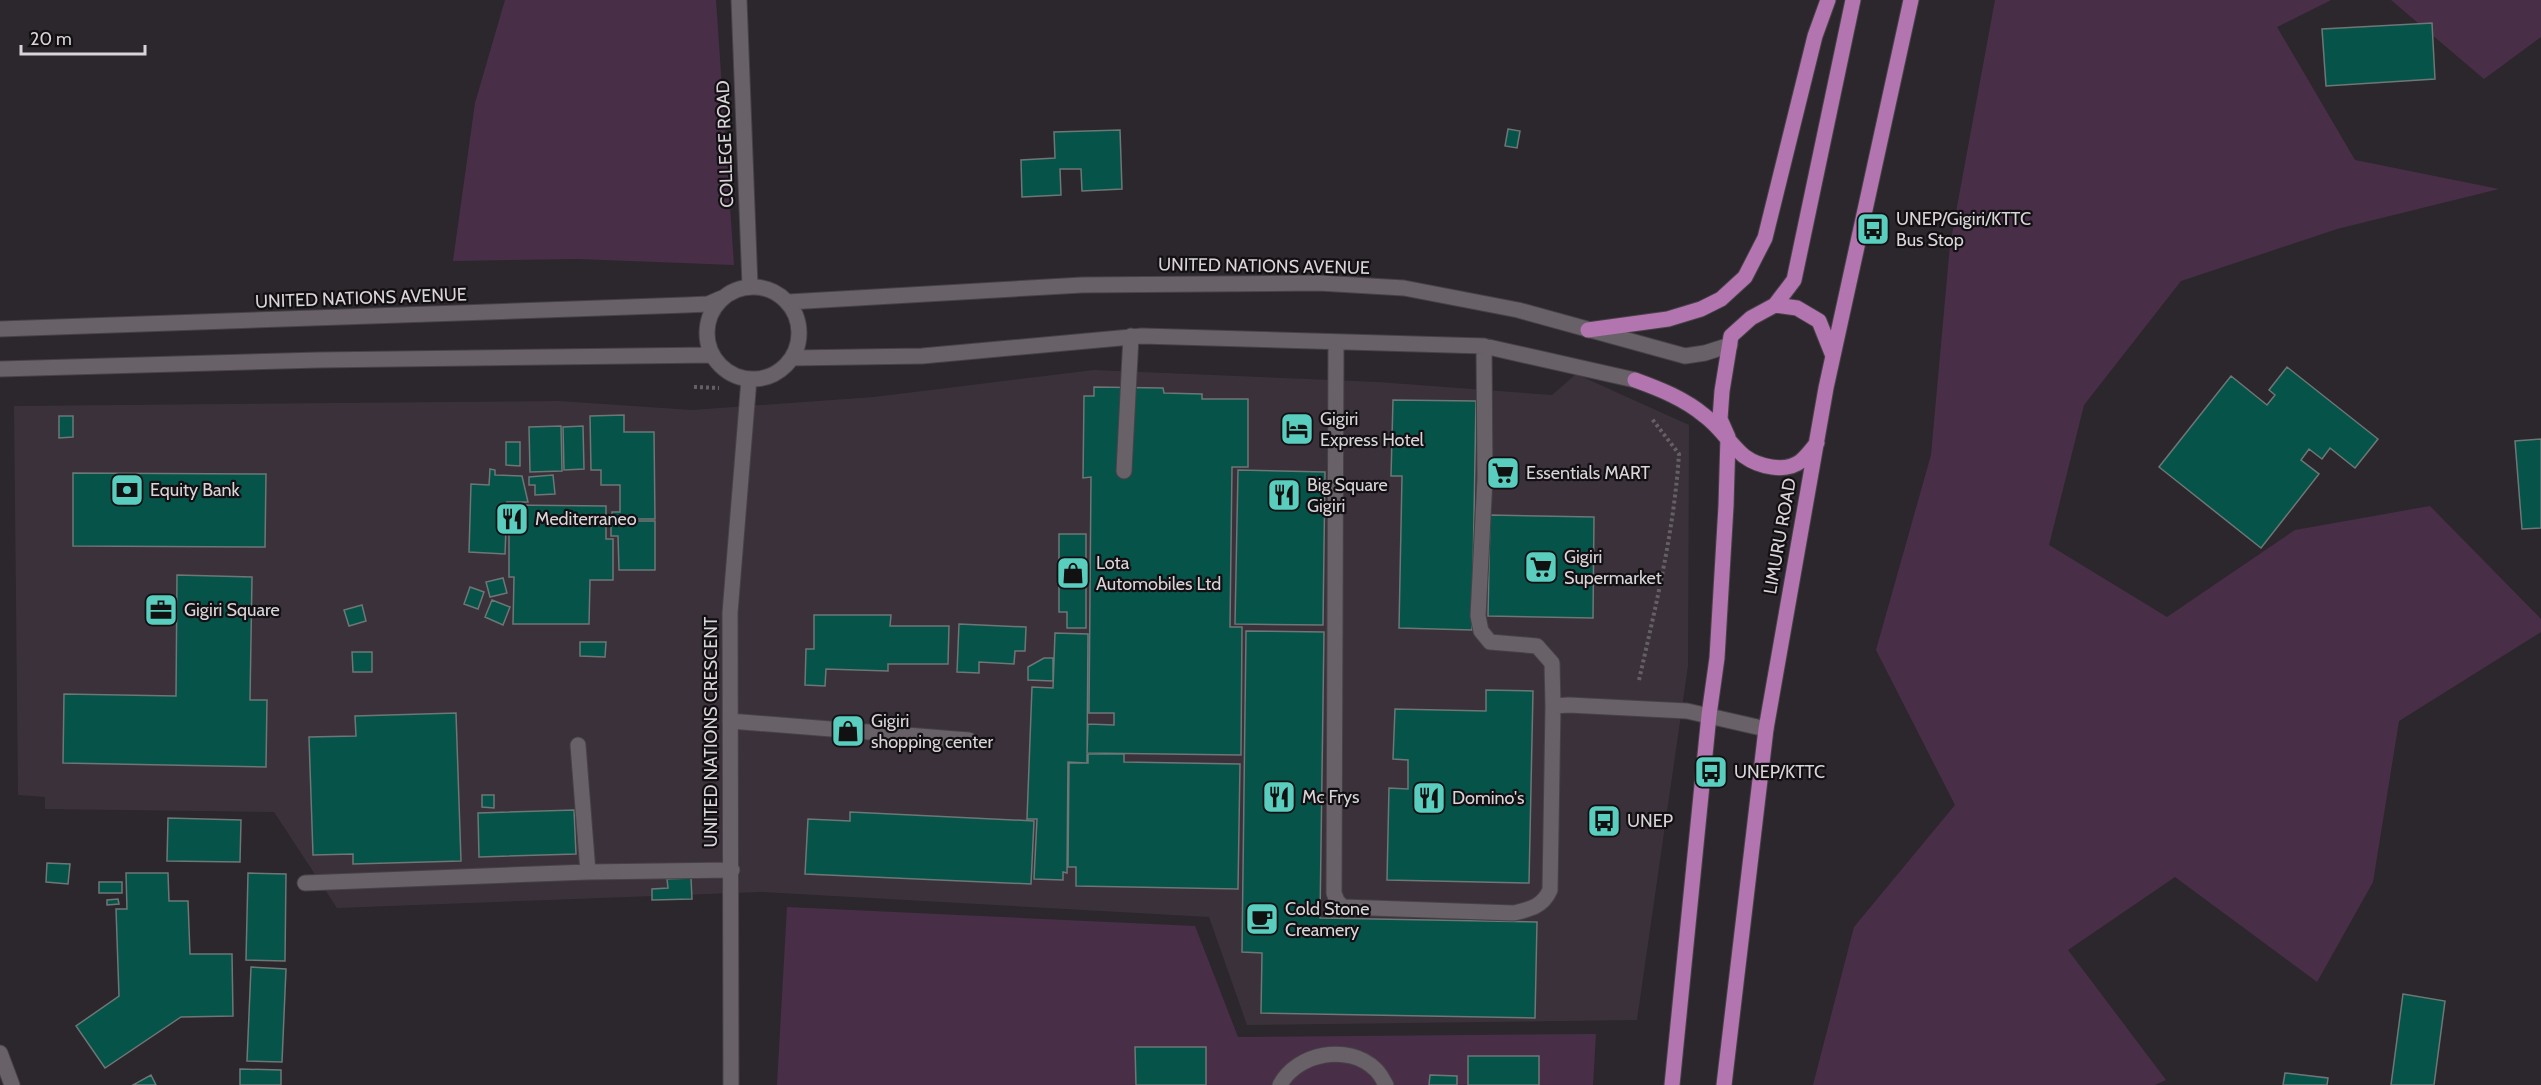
<svg xmlns="http://www.w3.org/2000/svg" width="2541" height="1085" font-family="Cabin,sans-serif">
<style>
.built{fill:#3b313a}
.green{fill:#482f47}
.building{fill:#06534a;stroke:#6d7775;stroke-width:1.5}
.lines{fill:none;stroke-linecap:round;stroke-linejoin:round}
.minor-casing{stroke:#474247;stroke-width:17}
.major-casing{stroke:#474247;stroke-width:17}
.path{stroke:#646064;stroke-width:4;stroke-dasharray:3 3;stroke-linecap:butt}
.minor{stroke:#686268;stroke-width:15}
.major{stroke:#b275af;stroke-width:15}
.labels{text-anchor:middle;stroke-width:4.5;stroke-linejoin:round;paint-order:stroke}
.street-label{font-size:18px;fill:#d8d4d8;stroke:#131013}
.poi-label{font-size:18px;fill:#d8d4d8;stroke:#131013;text-anchor:start}
</style>
<rect width="100%" height="100%" fill="#2c272c"/>
<!-- built -->
<path class="built" d="M1094 370 1378 382 1552 395 1576 374 1689 425 1688 666 1637 1020 1247 1025 1209 917 761 892 337 908 274 812 45 809V797L18 795 14 406 559 401 692 410 874 397Z"/>
<!-- green -->
<path class="green" d="M505 0H716L734 265 578 259 453 261 475 103Z
M1995 0H2331L2277 27 2355 160 2499 189 2337 229 2181 281 2084 405 2049 545 2167 617 2295 530 2430 506 2541 619V632L2399 721 2373 882 2317 982 2175 877 2068 950 2166 1080 2155 1085H1813L1854 927 1955 805 1876 650 1931 455 1950 245Z
M2391 0H2541V37L2484 79Z
M787 907 1195 926 1238 1037 1596 1034 1593 1085H777Z"/>
<!-- building -->
<path class="building" d="M2432 23 2435 79 2326 86 2322 29Z
M1508 129 1520 131 1517 148 1505 146Z
M1120 130 1122 189 1082 191 1081 169H1060L1061 195 1022 197 1021 160 1055 158 1054 132Z
M2287 367 2378 439 2355 468 2330 448 2322 459 2309 449 2301 460 2319 474 2261 548 2159 467 2231 376 2267 405 2275 395 2269 390Z
M1094 387 1163 388 1164 393 1202 394V399H1248V467H1232L1230 627H1242L1241 755 1087 753 1088 724 1114 725V713H1089L1091 477 1083 478 1084 396H1094Z
M1393 400 1476 401 1472 630 1399 628 1402 476H1391Z
M624 415V432H654L655 519H612V512H620V485H601V470H591L590 416Z
M59 416H73V437L59 438Z
M561 426 562 471 530 472 529 427Z
M583 426 584 469 564 470 563 427Z
M2541 439V528L2522 529 2515 441Z
M506 442H520V466L506 465Z
M490 469 495 470V475L522 476 528 502H507L505 554 469 552 471 484 489 485Z
M1238 470 1325 472 1323 625 1235 624Z
M73 473 266 474 265 547 73 546Z
M553 475 555 494 535 495V485H529V477Z
M509 505 606 506V539H613V580H590L589 624H513L514 577H509Z
M1490 515 1594 517 1593 618 1488 616Z
M611 521H655V570H619L618 536H611Z
M1059 534H1086V628H1067V612H1059Z
M177 575 252 577 250 700H267L266 767 63 763 64 694 176 696Z
M503 578 507 593 490 597 486 582Z
M470 587 484 592 478 609 464 604Z
M492 600 510 607 503 625 485 617Z
M362 605 366 621 349 626 344 610Z
M814 615H891L890 626H949L948 664H888V671L826 669 825 686 805 685 806 649H814Z
M959 624 1026 627 1025 651H1015L1014 664 979 662V673L957 672Z
M1246 631 1324 632 1320 918 1537 922 1535 1018 1261 1013 1262 953 1242 952Z
M1055 633 1088 634 1087 763 1068 762 1067 873 1063 872V880L1034 879 1037 819H1027L1032 687 1053 688Z
M580 642H606L605 657 580 656Z
M352 652H372V672H353Z
M1044 658H1053V681L1028 680V667Z
M1486 690 1533 691 1529 883 1387 880 1389 788 1408 789V760L1393 759 1395 709 1486 711Z
M456 713 461 861 353 864V854L313 855 309 737 356 736 355 716Z
M1088 754H1124V762L1240 764 1238 889 1076 886V867H1068L1069 763H1088Z
M482 795H494V808L482 807Z
M574 810 576 854 479 857 478 813Z
M850 812 1034 821 1031 884 805 874 808 819 850 821Z
M168 818 241 820 240 862 167 861Z
M47 863 70 864 68 884 46 882Z
M126 873H168L169 901H188L190 954H232L233 1016 181 1017 105 1068 76 1026 119 996 116 909H127Z
M248 873 286 874 285 961 246 960Z
M691 878 692 899 652 900V889L668 888 667 879Z
M99 882H122V893H99Z
M118 899 119 904 107 905V900Z
M251 967 286 969 282 1062 247 1061Z
M2403 994 2445 1001 2434 1085H2391Z
M1135 1047H1206V1085H1136Z
M1468 1056H1539V1085H1468Z
M240 1069 281 1070V1085H240Z
M2285 1073 2328 1078 2327 1085H2283Z
M151 1075 156 1085H133Z
M1430 1075 1457 1076V1085H1429Z"/>
<g class="lines">
<defs>
<path id="minor" d="M739 0 750 286
M707 333a46 46 0 1 1 92 0a46 46 0 1 1-92 0Z
M788 302 1082 285 1319 283 1404 288 1518 310 1685 356 1705 353 1730 345
M0 329 686 305 708 304 722 298
M1336 342 1334 893 1337 901 1343 907 1514 913C1531 909 1543 906 1550 890L1553 706 1569 705 1687 711 1766 729
M1484 346 1485 478 1478 616 1481 631 1490 642 1537 646 1552 663 1553 706
M792 358 922 356 1142 336 1484 346 1635 380
M0 369 319 360 712 355
M1124 471 1131 336
M730 721 969 740
M578 745 588 872
M305 883 588 872 732 870
M0 1053 12 1085
M731 1085 730 613 749 379
M1280 1085C1297 1053 1348 1043 1375 1069 1380 1073 1383 1080 1386 1085"/>
<path id="major" d="M1775 305 1794 280 1853 0
M1588 330 1668 319 1701 309 1721 299 1745 277 1765 238 1815 36 1828 0
M1635 380C1660 389 1685 399 1705 416 1720 427 1730 444 1744 456 1759 467 1786 473 1801 461 1807 456 1812 449 1817 443
M1672 1085 1709 715 1717 658 1726 506 1728 437 1720 419 1722 391 1731 336 1751 318 1775 305 1797 308 1819 321 1833 356
M1724 1085 1766 729 1826 388 1911 0"/>
</defs>
<!-- minor casing -->
<use href="#minor" class="minor-casing"/>
<!-- major casing -->
<use href="#major" class="major-casing"/>
<!-- path -->
<path class="path" d="M694 387 719 388
M1639 680C1656 605 1674 531 1679 454L1652 419"/>
<!-- minor -->
<use href="#minor" class="minor"/>
<!-- major -->
<use href="#major" class="major"/>
</g>
<!-- icons -->
<defs>
<symbol id="bus-square" viewBox="-11 -11 22 22"><rect x="-9" y="-9" width="18" height="18" rx="4" fill="#59cebe" stroke="#131013"/><path d="M-5-6H5V4H4V6H2V4H-2V6H-4V4H-5ZM-3.5-4V0h7V-4ZM-3.5 1.2v1.5H-2V1.2ZM2 1.2v1.5H3.5V1.2Z" fill="#111"/></symbol>
<symbol id="hotel-square" viewBox="-11 -11 22 22"><rect x="-9" y="-9" width="18" height="18" rx="4" fill="#59cebe" stroke="#131013"/><path d="M-6-4.5h1.5V1H6V5H4.5V3h-9V5H-6ZM-4 0a1.8 1.8 0 1 1 3.6 0ZM.5 0V-2.5h3Q6-2.5 6 0Z" fill="#111"/></symbol>
<symbol id="supermarket-square" viewBox="-11 -11 22 22"><rect x="-9" y="-9" width="18" height="18" rx="4" fill="#59cebe" stroke="#131013"/><path d="M-6-5.5h2.5l.6 2H6L4.5 2H-2.5L-4.4-4H-6ZM-1.5 3.2a1.3 1.3 0 1 0 .1 0ZM3 3.2a1.3 1.3 0 1 0 .1 0Z" fill="#111"/></symbol>
<symbol id="bank-square" viewBox="-11 -11 22 22"><rect x="-9" y="-9" width="18" height="18" rx="4" fill="#59cebe" stroke="#131013"/><path d="M-6-4H6V4H-6ZM0-2.3a2.3 2.3 0 1 0 0 4.6a2.3 2.3 0 1 0 0-4.6Z" fill="#111"/></symbol>
<symbol id="restaurant-square" viewBox="-11 -11 22 22"><rect x="-9" y="-9" width="18" height="18" rx="4" fill="#59cebe" stroke="#131013"/><path d="M-5-6h1v4h1v-4h1v4h1v-4h1v5L-1.5 .5V6h-2V.5L-5-1ZM5-6V6H3V1.5H1.5Q1.5-4 5-6Z" fill="#111"/></symbol>
<symbol id="shop-square" viewBox="-11 -11 22 22"><rect x="-9" y="-9" width="18" height="18" rx="4" fill="#59cebe" stroke="#131013"/><path d="M-5-2.5h2.3a2.7 3.5 0 0 1 5.4 0H5L5.5 6h-11ZM-1.5-2.5h3a1.5 2.3 0 0 0-3 0Z" fill="#111"/></symbol>
<symbol id="office-square" viewBox="-11 -11 22 22"><rect x="-9" y="-9" width="18" height="18" rx="4" fill="#59cebe" stroke="#131013"/><path d="M-6-3h4V-5.5h4V-3h4V5H-6ZM-1-4.5V-3h2v-1.5ZM-6 0V1H6V0Z" fill="#111"/></symbol>
<symbol id="cafe-square" viewBox="-11 -11 22 22"><rect x="-9" y="-9" width="18" height="18" rx="4" fill="#59cebe" stroke="#131013"/><path d="M-5.5-4.5H6V0H3Q3 3.5 0 3.5H-2.5Q-5.5 3.5-5.5 0ZM3-3.2v2h1.7v-2ZM-6 4.5H4V6H-6Z" fill="#111"/></symbol>
</defs>
<g fill-rule="evenodd">
<use href="#bus-square" x="1854" y="210" width="38" height="38"/>
<use href="#hotel-square" x="1278" y="410" width="38" height="38"/>
<use href="#supermarket-square" x="1484" y="454" width="38" height="38"/>
<use href="#bank-square" x="108" y="471" width="38" height="38"/>
<use href="#restaurant-square" x="1265" y="476" width="38" height="38"/>
<use href="#restaurant-square" x="493" y="500" width="38" height="38"/>
<use href="#supermarket-square" x="1522" y="548" width="38" height="38"/>
<use href="#shop-square" x="1054" y="554" width="38" height="38"/>
<use href="#office-square" x="142" y="591" width="38" height="38"/>
<use href="#shop-square" x="829" y="712" width="38" height="38"/>
<use href="#bus-square" x="1692" y="753" width="38" height="38"/>
<use href="#restaurant-square" x="1260" y="778" width="38" height="38"/>
<use href="#restaurant-square" x="1410" y="779" width="38" height="38"/>
<use href="#bus-square" x="1585" y="802" width="38" height="38"/>
<use href="#cafe-square" x="1243" y="900" width="38" height="38"/>
</g>
<g class="labels">
<!-- street labels -->
<g class="street-label">
<text transform="translate(725 144) rotate(-92)" y="6">COLLEGE ROAD</text>
<text transform="translate(1264 266) rotate(1)" y="6">UNITED NATIONS AVENUE</text>
<text transform="translate(361 298) rotate(-2)" y="6">UNITED NATIONS AVENUE</text>
<text transform="translate(1780 536) rotate(-80)" y="6">LIMURU ROAD</text>
<text transform="translate(711 732) rotate(-90)" y="6">UNITED NATIONS CRESCENT</text>
</g>
<!-- poi labels -->
<g class="poi-label">
<text x="1896" y="225">UNEP/Gigiri/KTTC<tspan x="1896" dy="21">Bus Stop</tspan></text>
<text x="1320" y="425">Gigiri<tspan x="1320" dy="21">Express Hotel</tspan></text>
<text x="1526" y="479">Essentials MART</text>
<text x="1307" y="491">Big Square<tspan x="1307" dy="21">Gigiri</tspan></text>
<text x="150" y="496">Equity Bank</text>
<text x="535" y="525">Mediterraneo</text>
<text x="1564" y="563">Gigiri<tspan x="1564" dy="21">Supermarket</tspan></text>
<text x="1096" y="569">Lota<tspan x="1096" dy="21">Automobiles Ltd</tspan></text>
<text x="184" y="616">Gigiri Square</text>
<text x="871" y="727">Gigiri<tspan x="871" dy="21">shopping center</tspan></text>
<text x="1734" y="778">UNEP/KTTC</text>
<text x="1302" y="803">Mc Frys</text>
<text x="1452" y="804">Domino's</text>
<text x="1627" y="827">UNEP</text>
<text x="1285" y="915">Cold Stone<tspan x="1285" dy="21">Creamery</tspan></text>
</g>
</g>
<!-- scale -->
<path d="M21 45v9h124v-9" fill="none" stroke="#d8d4d8" stroke-width="3"/>
<text x="30" y="45" font-size="18" fill="#d8d4d8" stroke="#131013" stroke-width="4.5" paint-order="stroke">20 m</text>
</svg>
